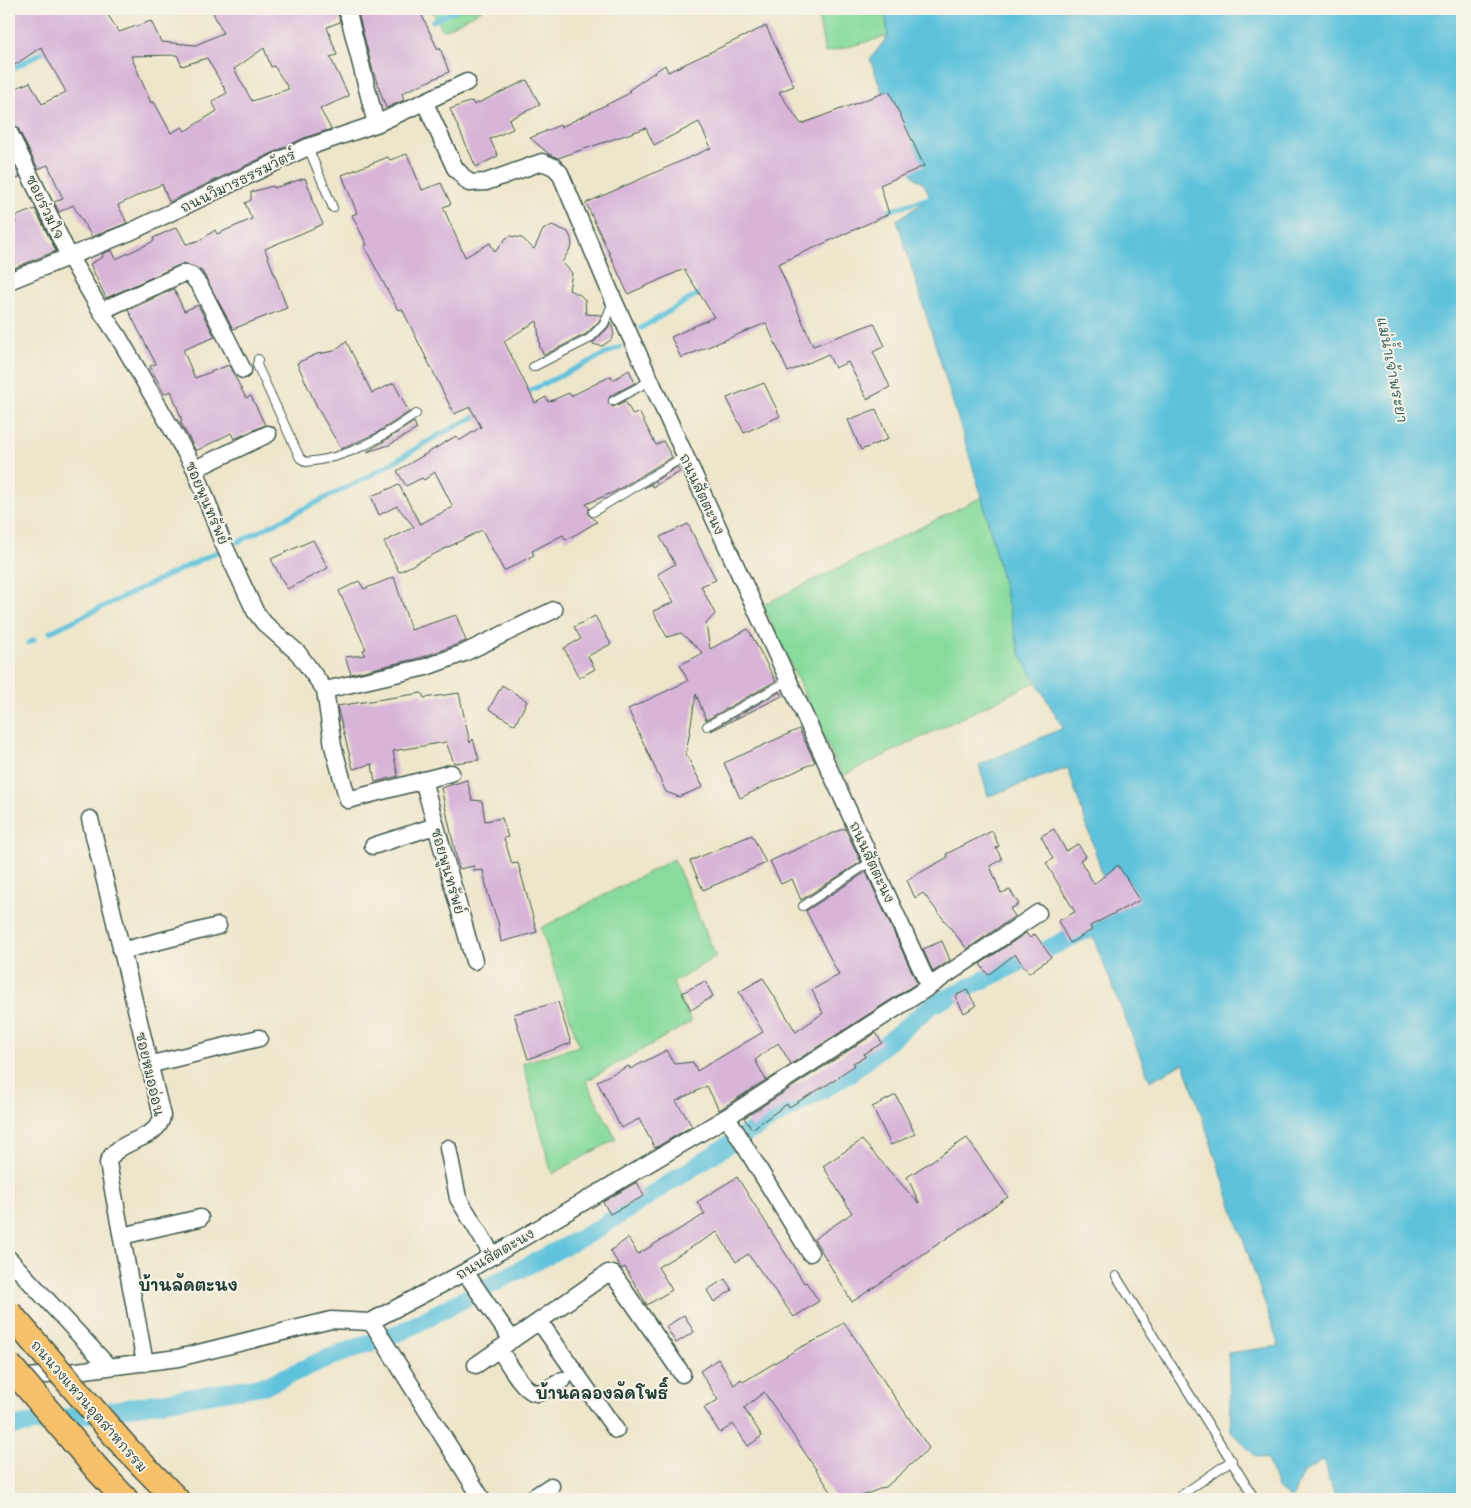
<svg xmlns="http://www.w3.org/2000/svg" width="1471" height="1508" font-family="Mali,'Playpen Sans Thai',sans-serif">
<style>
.green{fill:#88db9d;stroke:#548c68}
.water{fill:#5ec2dc;stroke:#3e8088}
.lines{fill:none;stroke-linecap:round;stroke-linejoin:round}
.stream{stroke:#5ec2dc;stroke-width:5}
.canal{stroke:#5ec2dc;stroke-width:18}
.building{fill:#d7b4d8;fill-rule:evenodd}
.service-casing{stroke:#3e564a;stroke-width:10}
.minor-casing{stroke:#3e564a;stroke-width:19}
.primary-casing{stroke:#3e564a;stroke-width:28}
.service{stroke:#fff;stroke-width:8}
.minor{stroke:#fff;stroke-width:16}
.primary{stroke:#f6c16b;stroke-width:25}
.primary-bridge-casing{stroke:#3e564a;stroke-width:28;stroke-linecap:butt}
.primary-bridge{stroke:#f6c16b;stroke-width:25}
.labels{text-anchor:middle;stroke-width:4;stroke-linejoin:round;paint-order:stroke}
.street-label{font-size:14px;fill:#1f3d34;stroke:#f7f3e8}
.water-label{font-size:15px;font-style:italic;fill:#2f5e5e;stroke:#f7f3e8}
.quarter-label{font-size:16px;font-weight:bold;fill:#1f3d34;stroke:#f7f3e8}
</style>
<rect width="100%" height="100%" fill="#f7f3e8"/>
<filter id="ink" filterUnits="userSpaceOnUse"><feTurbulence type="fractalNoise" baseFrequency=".02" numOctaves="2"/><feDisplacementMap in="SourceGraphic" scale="10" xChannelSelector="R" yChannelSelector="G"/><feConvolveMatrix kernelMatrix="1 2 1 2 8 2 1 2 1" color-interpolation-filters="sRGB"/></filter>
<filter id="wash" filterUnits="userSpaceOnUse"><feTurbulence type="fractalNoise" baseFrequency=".0096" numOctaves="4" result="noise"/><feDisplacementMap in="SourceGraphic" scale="20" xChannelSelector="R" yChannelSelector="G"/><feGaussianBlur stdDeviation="1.12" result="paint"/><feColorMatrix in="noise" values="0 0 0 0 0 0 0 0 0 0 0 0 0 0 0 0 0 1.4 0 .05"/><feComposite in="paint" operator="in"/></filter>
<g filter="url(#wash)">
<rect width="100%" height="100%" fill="#eee6ca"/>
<!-- green -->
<path class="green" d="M432 9H483L443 31Z
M817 9H885L888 36 825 53Z
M982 497 1020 654 1037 681 842 776 763 605Z
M674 859 716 956 673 983 691 1022 586 1081 616 1139 552 1174 523 1063 579 1046 541 928Z"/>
<!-- water -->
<path class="water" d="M885 9H1462V1499H1336L1323 1460 1303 1472 1292 1499 1277 1488 1267 1459 1256 1457 1231 1431 1228 1353 1279 1346 1184 1063 1150 1081 1093 937 1111 914 1100 866 1068 768 988 796 979 765 1063 728 1020 654 982 497 897 220 930 198 925 185 913 176 870 59 888 36Z"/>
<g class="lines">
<!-- stream -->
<path class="stream" d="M433 21 458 9
M9 71 50 48
M882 213 936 196
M641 328 705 290
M525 393 620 347
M238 542 375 473 437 436 481 414
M50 632 221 550
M28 643 34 640"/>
<!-- canal -->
<path class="canal" d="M744 1135 848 1075 932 1005 1111 918 1130 911
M9 1427 267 1385 323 1360 403 1331 596 1230 728 1145"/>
</g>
<g id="blocks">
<!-- building -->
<path class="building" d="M9 9H104L119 32 151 21 161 42 196 45 223 33 211 9H337L340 22 327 27 337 55 330 57 349 96 320 109 331 129 304 138 169 202 162 184 118 205 127 223 92 237 73 205 59 212 54 202 63 199 48 165 38 169 18 128 9 122V91L30 82 42 104 66 92 41 47 9 69ZM264 48 271 67 274 66 289 89 252 101 234 69ZM177 55 182 66 207 58 227 93 212 101 217 111 185 131 182 127 171 133 154 102 151 103 131 56Z
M357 9H419L438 50 440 48 449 72 402 93 404 100 386 108 373 71Z
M766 26 794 86 779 92 801 124 889 91 924 166 880 185 889 214 778 264 813 346 874 323 885 346 873 352 890 387 867 399 848 362 835 368 828 354 788 372 766 323 681 358 671 337 714 317 684 269 628 294 586 203 711 148 699 122 654 145 646 128 558 158 549 154 530 138 560 125 561 127 630 93 629 90 665 65 668 72Z
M527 80 540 105 509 119 513 129 490 139 498 156 476 167 450 109 472 101 474 105Z
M9 154 20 177 9 183Z
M407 154 422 190 441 183 451 204 443 207 465 257 490 243 495 252 506 238 511 236 522 238 534 249 543 230 552 225 568 232 571 238 572 246 562 262 572 273 569 290 580 295 585 300 586 314 602 315 599 321 586 334 544 355 540 348 537 321 504 341 535 403 546 397 548 402 569 393 571 396 611 376 613 380 629 370 635 383 610 396 608 403 613 407 625 401 633 415 639 412 656 445 663 441 672 457 614 492 586 504 589 508 588 514 597 522 566 540 563 535 532 551 534 555 504 571 482 530 399 572 384 542 414 527 397 506 379 515 371 496 399 485 420 524 453 507 435 472 424 480 422 478 406 486 397 471 456 436 459 441 481 427 470 407 454 414 402 309 398 310 364 246 367 245 352 215 357 213 342 175 388 157 390 160Z
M305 178 313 198H311L323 224 265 249 287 308 233 329 202 271 184 263 106 298 90 264 103 257 102 254 112 250 116 259 154 241 153 238 177 227 186 244 201 240 215 230 217 234 252 219 245 203 251 200V192L273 186 274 188Z
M35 209 56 251 9 270V224L16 222 14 217Z
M174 289 184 311 198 305 215 337 183 350 195 378 229 365 246 398 251 396 265 425 234 439 231 433 196 451 180 421 182 420 171 391 164 394 150 366 156 364 128 310Z
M611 322 614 335 611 340 602 346 592 344 608 328Z
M346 341 372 393 394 383 409 412 375 434 341 449 318 409 297 363 317 354 334 351Z
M764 383 780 416 744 433 727 398Z
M876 409 888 439 861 450 848 420Z
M414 422 417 429 389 445 367 452Z
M677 467 680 472 652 487 651 484 644 488Z
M688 524 716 580 701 586 715 614 706 624 710 649 748 629 776 681 706 720 696 694 686 754 703 787 679 797 666 792 628 709 688 681 680 665 703 653 681 633 667 637 653 611 674 602 658 574 675 564 660 537Z
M313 540 328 568 287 589 271 559Z
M394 577 411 630 456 615 466 641 423 657 351 674 345 657 365 655 363 650 366 649 339 591 359 581 364 589Z
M595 616 611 644 588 656 595 669 579 678 564 648 581 639 574 627Z
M502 685 527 701 515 725 489 709Z
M780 692 782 696 711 731V730Z
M422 693 424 698 459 693 470 743 473 739 479 760 454 763 446 742 393 751 398 776 375 782 372 764 353 769 337 706Z
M799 729 815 762 740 798 724 763Z
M467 780 472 800 482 801 485 821 502 818 508 837 504 838 512 864 518 863 537 932 501 942 498 922 488 894 483 870 474 871V866L459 869 441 788Z
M845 828 861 862 801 900 792 879 781 884 770 861Z
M1054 829 1066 851 1078 844 1086 856 1080 860 1094 884 1118 865 1140 900 1090 926 1092 930 1070 943 1058 921 1075 912 1046 863 1053 859 1041 836Z
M992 831 999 846 996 848 1002 859 990 866 1001 893 1010 890 1019 904 1010 909 1015 916 967 949 923 893 915 898 907 880 948 857 946 854Z
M752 835 766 863 703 890 690 861Z
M866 872 917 983 791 1064 778 1043 755 1060 766 1080 719 1110 707 1086 676 1101 692 1126 655 1148 639 1119 621 1128 597 1081 629 1066 630 1069 667 1050 674 1064 693 1062 697 1071 763 1032 739 992 763 978 796 1032 823 1013 812 990 839 975 806 911Z
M1026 933 1030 938 1035 934 1051 957 1029 973 1015 954 988 975 980 964Z
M942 941 950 960 933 972 923 949Z
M705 981 713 996 691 1010 682 993Z
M967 990 976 1006 964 1013 955 996Z
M558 1002 571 1043 528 1059 514 1014Z
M876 1033 882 1043 864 1054 865 1057 853 1063 855 1065 839 1076 840 1077 789 1107 787 1104 752 1129 744 1118Z
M896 1095 915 1134 891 1145 872 1107Z
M967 1138 1008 1197 852 1302 814 1239 852 1213 823 1166 862 1140 918 1203 919 1202 907 1177Z
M737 1177 804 1283 806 1282 819 1301 794 1317 748 1254 736 1262 717 1232 658 1267 672 1290 647 1305 625 1267 622 1269 610 1251 628 1238 638 1254 705 1214 697 1202Z
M637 1182 644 1196 610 1214 603 1202Z
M725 1279 732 1290 714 1302 707 1290Z
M684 1315 694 1332 676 1343 666 1327Z
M844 1322 929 1448 887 1486 854 1499H836L764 1392 744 1408 762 1436 748 1446 733 1424 720 1433 704 1408 718 1400 700 1371 718 1359 734 1385 741 1379 743 1382 801 1347 825 1336Z"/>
</g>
</g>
<g filter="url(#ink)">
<use href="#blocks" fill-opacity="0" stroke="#3e564a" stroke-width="1"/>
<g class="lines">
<defs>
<path id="service" d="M308 147 333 208
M258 359 257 365 300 458 306 462C350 458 381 438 416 414
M533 367 589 339 604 324 613 302
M613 401 650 381
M593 512 685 456
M707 726 788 681
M803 906 872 861
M1116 1276 1255 1499
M1176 1499 1232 1460"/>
<path id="minor" d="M347 9 376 124
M425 103 455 168 469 183 486 182 542 162 554 167 560 173 614 301 929 986
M9 132 69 256 101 311 118 336 195 469 222 541 255 611 264 623 298 653 325 690 333 746 348 800 451 773
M9 281 130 232 308 147 376 124 467 82
M101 311 184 273 192 276 200 286 243 370
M195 469 268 434
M325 690 426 667 464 653 554 610
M423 780 474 961
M90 819 162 1116C158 1142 116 1138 108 1163L145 1363
M373 846 435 826
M121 951 218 926
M148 1065 259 1038
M727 1117 810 1253
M448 1148 458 1198 493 1256
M122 1236 200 1218
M9 1259 109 1367
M465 1272 512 1340 608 1273 613 1274 682 1374
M539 1321 616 1430
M370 1322 376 1329 482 1499
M499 1349C506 1359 525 1395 538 1393 546 1391 556 1384 563 1380
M476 1365 508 1343
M15 1379 178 1358 331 1320 370 1322 465 1272 727 1117 921 992 1038 913
M531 1499 551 1486"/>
<path id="primary" d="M127 1449 176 1499
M98 1470 125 1499"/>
</defs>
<!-- service casing -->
<use href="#service" class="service-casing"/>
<!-- minor casing -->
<use href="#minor" class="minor-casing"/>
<!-- primary casing -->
<use href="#primary" class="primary-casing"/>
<!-- service -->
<use href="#service" class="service"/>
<!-- minor -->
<use href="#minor" class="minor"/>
<!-- primary -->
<use href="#primary" class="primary"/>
<defs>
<path id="primary-bridge" d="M9 1313 127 1449
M9 1365 98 1470"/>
</defs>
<!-- primary-bridge casing -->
<use href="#primary-bridge" class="primary-bridge-casing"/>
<!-- primary-bridge -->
<use href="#primary-bridge" class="primary-bridge"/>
</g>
</g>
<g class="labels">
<!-- street labels -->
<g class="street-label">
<text transform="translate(238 181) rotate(-26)" y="5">ถนนวิมารธรรมวัตร์</text>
<text transform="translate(45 207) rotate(64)" y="5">ซอยร่วมใจ</text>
<text transform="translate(702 494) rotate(65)" y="5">ถนนสัตตะนง</text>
<text transform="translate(207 503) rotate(67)" y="5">ซอยพูนทรัพย์</text>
<text transform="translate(872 862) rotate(65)" y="5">ถนนสัตตะนง</text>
<text transform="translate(448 871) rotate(74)" y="5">ซอยพูนทรัพย์</text>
<text transform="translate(150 1074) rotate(77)" y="5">ซอยหมออ่อน</text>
<text transform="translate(495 1254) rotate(-30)" y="5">ถนนสัตตะนง</text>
<text transform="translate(89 1406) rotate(49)" y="5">ถนนวงแหวนอุตสาหกรรม</text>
</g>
<!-- water labels -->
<g class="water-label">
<text transform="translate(1392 370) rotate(79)" y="5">แม่น้ำเจ้าพระยา</text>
</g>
<!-- quarter labels -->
<g class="quarter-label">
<text x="188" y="1291">บ้านลัดตะนง</text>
<text x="602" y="1399">บ้านคลองลัดโพธิ์</text>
</g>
</g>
<!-- margin -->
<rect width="1471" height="1508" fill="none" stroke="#f7f3e8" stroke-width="30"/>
</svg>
